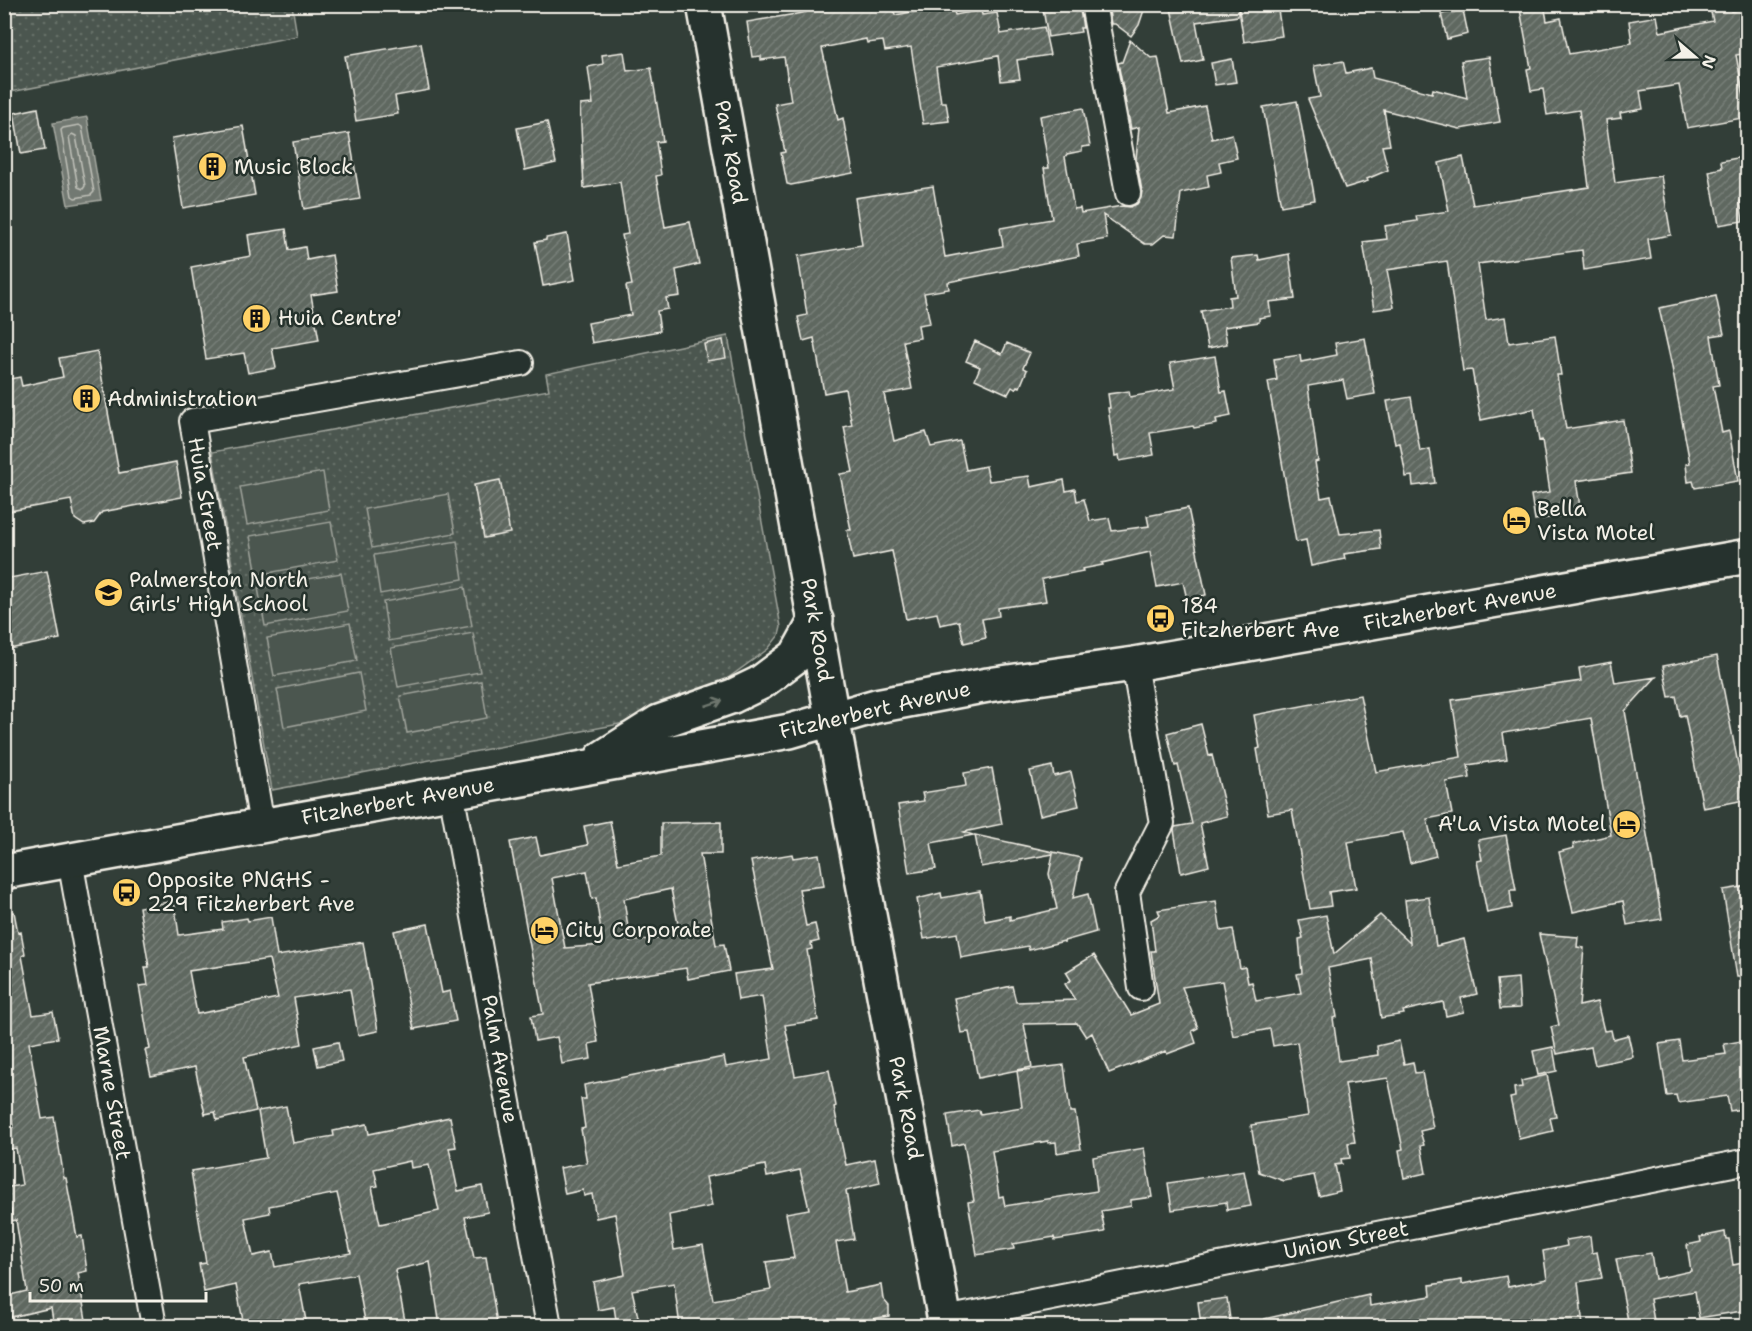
<svg xmlns="http://www.w3.org/2000/svg" width="1752" height="1331" font-family="'Shantell Sans',sans-serif">
<style>
.park{fill:url(#park-dots);stroke:#a0a49c;stroke-width:1.5}
.pitch{fill:#4c564f;stroke:#a0a49c;stroke-width:1.5}
.water{fill:#727972;stroke:#a6a9a1;stroke-width:1.5}
.lines{fill:none;stroke-linecap:round;stroke-linejoin:round}
.shore{stroke:#c0c1b9;stroke-width:1.5}
.building{fill:url(#building-hatch);stroke:#f4f1e8;stroke-width:1.5;fill-rule:evenodd}
.street-casing{stroke:#f4f1e8;stroke-width:28}
.secondary-casing{stroke:#f4f1e8;stroke-width:38}
.street{stroke:#26332d;stroke-width:24}
.secondary{stroke:#26332d;stroke-width:33}
.oneway{stroke:#6e766e}
.labels{text-anchor:middle;stroke-width:5;stroke-linejoin:round;paint-order:stroke}
.street-label{font-size:21px;fill:#f4f1e8;stroke:#26332d}
.poi-label{font-size:21px;fill:#f4f1e8;stroke:#26332d;text-anchor:start}
</style>
<defs>
<pattern id="park-dots" width="8" height="8" patternUnits="userSpaceOnUse" patternTransform="scale(1.5)"><rect width="8" height="8" fill="#4c564f"/><path d="M2 2h.1M6 6h.1" fill="none" stroke="#666f68" stroke-width="1.8" stroke-linecap="round"/></pattern>
<pattern id="building-hatch" width="6" height="6" patternUnits="userSpaceOnUse" patternTransform="scale(1.5)"><rect width="6" height="6" fill="#5f6861"/><path d="M-1 1l2-2M0 6l6-6M5 7l2-2" fill="none" stroke="#777e78"/></pattern>
</defs>
<rect width="100%" height="100%" fill="#323e38"/>
<filter id="ink" filterUnits="userSpaceOnUse"><feTurbulence type="fractalNoise" baseFrequency=".0167" numOctaves="2"/><feDisplacementMap in="SourceGraphic" scale="12" xChannelSelector="R" yChannelSelector="G"/><feConvolveMatrix kernelMatrix="1 2 1 2 8 2 1 2 1" color-interpolation-filters="sRGB"/></filter>
<g filter="url(#ink)">
<!-- park -->
<path class="park" d="M5 4 292 5 297 36 5 93Z
M728 336 781 627 779 635 768 649 710 691 635 721 272 790 212 452 549 390 546 374Z"/>
<!-- pitch -->
<path class="pitch" d="M323 472 329 510 247 525 240 487Z
M448 494 455 533 372 548 365 509Z
M331 522 338 560 257 575 250 536Z
M457 541 463 579 380 594 374 555Z
M341 573 348 611 265 626 258 588Z
M465 587 472 626 389 641 383 602Z
M350 623 357 661 274 676 267 638Z
M473 633 480 672 398 687 391 648Z
M359 673 366 711 284 727 277 689Z
M481 681 487 718 407 733 400 696Z"/>
<!-- water -->
<path class="water" d="M87 117 101 200 68 205 53 123Z"/>
<g class="lines">
<!-- shore -->
<path class="shore" d="M79 125 82 127 94 192 91 195 75 198 72 196 61 130 63 128Z
M72 134 76 136 85 186 83 189 78 187 69 137Z"/>
</g>
<!-- building -->
<path class="building" d="M816 4H893L895 15 952 4 955 15 981 10 982 15 997 13 1001 34 1044 27 1050 55 1017 60 1020 79 1001 81 998 56 936 67 941 102H946L949 121 923 124 911 47 885 51 883 41 867 43 866 39 822 48 838 120 843 118 853 173 791 185 787 184 781 153 785 152 775 104 791 101 784 57 761 60V56L752 57 747 22 802 13 817 8Z
M1042 4H1079L1083 28H1080L1081 32 1048 37Z
M1108 4H1146L1139 25 1131 36 1115 24H1111Z
M1170 4H1238V16L1196 22 1203 60 1183 64Z
M1238 4H1277L1282 36 1244 42Z
M1519 4H1544L1547 21 1561 18 1569 54 1632 43 1629 21 1657 16 1660 32 1713 21 1710 8 1728 4H1731L1732 11 1748 8V53L1736 55 1748 117 1687 128 1679 85 1640 91 1643 109 1620 113 1621 118 1606 120 1615 183 1661 176 1671 235 1648 239 1651 259 1584 270 1582 250 1478 264 1486 320 1505 317 1509 343 1555 336 1561 375H1557L1566 429 1623 420 1631 473 1576 481 1581 513 1535 520 1531 495 1550 492 1542 440 1539 441 1534 409 1481 420 1472 370 1463 371 1447 261 1387 270 1394 307 1374 310 1363 242 1387 239 1385 226 1417 221 1416 216 1449 211 1439 163 1463 157 1473 205 1589 187 1579 110 1547 115 1543 89 1531 91 1527 69 1531 68Z
M1463 10 1468 34 1447 39 1441 14Z
M1130 40 1151 58 1158 57 1169 113 1205 106 1212 139 1232 134 1237 158 1219 162 1221 172 1207 175 1209 187 1181 193 1176 236 1164 235 1153 244H1145L1103 215 1107 239 1077 244 1079 256 948 282 949 289 924 293 930 323 918 325 920 338 903 341 912 389 884 394 894 441 926 432 931 447 960 441 966 470 986 466 989 481 1029 476 1031 487 1064 480 1066 491 1075 489 1077 501 1084 499 1090 521 1109 518 1112 531 1149 526 1147 516 1188 508 1206 595 1187 599 1183 582 1157 587 1150 552 1102 563 1103 565 1082 569 1083 571 1042 579 1046 601 998 608 999 616 982 619 986 638 964 643 959 621 940 625 937 613 906 619 892 551 853 559 847 530H851L840 474 853 472 844 427 852 425 845 389 824 393 814 338 803 341 798 317 807 315 798 256 862 245 855 198 933 186 945 257 1003 246 1000 228 1052 219 1044 168H1049L1040 116 1083 108 1090 146 1082 147V151L1067 154 1065 157 1074 209 1080 208 1081 213 1122 206 1130 207 1137 204 1141 198 1142 191 1136 159 1139 127 1131 129 1118 63 1122 62Z
M421 43 429 90 395 96 398 114 356 121 345 56Z
M624 52 627 71 651 68 663 141 656 142 661 175 656 176 665 227 690 222 699 264 676 270 680 296 666 298 668 309 657 311 660 331 592 343 588 323 631 315 626 286 632 285 622 235 628 234 620 182 584 188 580 105 593 104 588 67 603 64 602 55Z
M1489 57 1500 122 1460 129 1384 110 1390 145 1382 146 1388 170 1367 179 1368 181 1345 188 1308 99 1320 97 1314 66 1343 61 1346 73 1371 68 1373 78 1432 93 1433 89 1467 98 1461 61Z
M1232 59 1236 82 1215 85 1211 63Z
M1297 101 1315 200 1281 206 1263 107Z
M38 108 45 150 21 154 14 113Z
M547 122 556 163 525 170 517 128Z
M243 126 255 195 183 208 172 138Z
M349 133 360 199 304 209 293 142Z
M1748 156V199L1740 201 1743 221 1719 225 1709 171 1722 168 1721 161Z
M286 229 289 250 305 247 307 260 332 255 338 291 311 295 319 340 272 348 276 368 248 373 244 353 206 359 191 267 251 256 248 235Z
M567 234 575 280 543 286 535 242 546 240V238Z
M1289 254 1295 299 1269 302 1271 316 1259 318V322L1224 327 1227 344 1208 348 1201 311 1230 306 1229 297 1236 296 1231 258 1258 255 1259 260Z
M1716 296 1724 334 1711 336 1719 385 1713 386 1722 433 1729 431 1738 481 1695 488 1693 481 1688 482 1686 464 1690 463 1671 362 1659 308Z
M1365 338 1375 394 1347 399 1343 380 1308 386 1318 461 1315 462 1321 498 1331 496 1340 534 1379 530 1381 549 1344 554 1345 559 1311 566 1306 540 1296 542 1268 382 1277 380 1274 359 1300 355 1301 362 1337 355 1335 343Z
M723 340 726 358 707 361 704 344Z
M975 341 1002 354 1007 343 1030 353 1023 368 1027 370 1020 387 1017 386 1015 389 1012 387 1008 394 975 379 980 367 966 361Z
M97 351 119 473 176 462 182 497 102 512 94 523 84 525 75 519 71 500 4 512V380L20 377 22 386 63 377 59 358Z
M1215 356 1221 392 1226 391 1231 416 1216 419 1217 424 1194 428 1193 426 1150 433 1154 455 1120 461 1119 455 1115 456 1108 408H1110L1108 394 1129 391 1130 397 1175 389 1170 363Z
M1411 397 1420 451 1430 449 1435 483 1413 486 1412 476 1406 477 1400 443 1395 444 1387 401Z
M500 480 510 533 484 538 474 485Z
M47 571 60 639 4 650V579Z
M1717 656 1745 800 1703 808 1685 715 1680 716 1676 696 1669 697 1663 666Z
M1611 662 1615 683 1656 677 1625 711 1662 919 1627 925 1623 901 1573 912 1559 852 1574 848 1573 844 1611 835 1591 718 1503 733 1507 759 1468 765 1470 778 1446 782 1452 814 1427 819 1436 856 1410 863 1403 832 1348 842 1356 888 1329 892 1331 906 1310 909 1292 810 1268 814 1257 749 1260 748 1254 715 1360 695 1376 772 1461 757 1452 700 1581 681 1579 668Z
M1201 724 1209 756 1212 755 1227 816 1200 823 1209 866 1181 873 1174 830 1175 827 1192 824 1178 765 1175 766 1167 733Z
M1052 766 1054 776 1071 772 1079 806 1040 815 1030 771Z
M992 768 1002 824 964 832 973 835 931 843 936 869 909 873 898 805 924 801 922 793 966 786 964 773Z
M610 821 618 864 661 856V823L721 822V854H700L716 945 724 944 729 971 688 979 686 968 588 983 598 1042 589 1044 591 1059 562 1064 557 1037 535 1041 531 1016 543 1014 510 842 536 837 540 855 588 845 584 826ZM587 871 592 899 596 898 603 945 565 948 552 878ZM671 889 680 934 630 942 624 899Z
M975 835 1081 858 1073 898 1088 894 1096 932 1064 941V943V941L1029 950 1028 946 961 958 957 933 924 939 917 899 941 893 942 898 980 891 985 921 1010 916V920L1057 909 1049 874 1053 854 981 867Z
M1506 835 1516 890H1510L1512 908 1487 913 1477 861 1482 860 1478 840Z
M792 854 793 858 819 854 824 886 799 889 806 926 815 924 819 941 811 943 812 949 807 950 818 1020 785 1025 795 1076 829 1070 836 1106 834 1107 846 1165 875 1159 880 1183 846 1191 854 1239 836 1242 845 1292 881 1285 883 1299 889 1306V1316L849 1323 850 1326H680L674 1283 632 1290 640 1326H617L614 1307 598 1310 593 1282 625 1275 615 1214 596 1218 592 1194 584 1196 583 1190 565 1194 560 1168 587 1163 581 1129 585 1128 581 1099H586L584 1085 724 1057 726 1067 772 1059 762 996 738 1000 734 974 773 969 751 861ZM765 1165 767 1177 800 1170 809 1209 786 1213 794 1258 766 1262 771 1290 713 1300 703 1245 674 1250 669 1215 712 1206 706 1177Z
M1748 886V977H1737L1723 890Z
M1429 897 1436 946 1464 939 1477 994 1461 998 1464 1012 1446 1016 1443 1002 1403 1011 1404 1014 1381 1018 1372 959 1328 968 1337 1017 1333 1018 1339 1061 1378 1055 1377 1046 1399 1041 1404 1064 1413 1062 1415 1073 1422 1072 1433 1128 1420 1131 1424 1145 1421 1146 1426 1173 1404 1178 1399 1150 1403 1149 1388 1078 1345 1084 1355 1142 1348 1143 1350 1158 1341 1159 1342 1164 1335 1165 1340 1191 1319 1196 1314 1175 1284 1181 1259 1172 1251 1125 1308 1116 1297 1042 1273 1046 1270 1029 1233 1036 1222 981 1182 987 1198 1028 1192 1031 1196 1043 1167 1054 1166 1051 1109 1073 1092 1033 1086 1037 1077 1023 1024 1024 1032 1067 978 1078 969 1032 961 1033 954 998 1012 986 1016 1002 1075 1000 1065 984 1071 980 1066 972 1094 955 1131 1015 1159 1004 1151 951H1155L1151 920 1160 915 1158 910 1216 901 1221 931 1233 929 1240 968 1245 967 1248 983 1252 982 1256 1001 1301 993 1297 974 1302 973 1299 939 1303 938 1299 920 1326 915 1334 954 1380 915 1410 943 1405 900Z
M174 901 179 935 223 929 222 922 247 918 248 921 271 917 277 956 363 942 378 1031 358 1035 350 989 294 998 302 1044 244 1057 256 1111 217 1120 215 1112 205 1114 195 1067 151 1076 145 1050 150 1049 139 986 148 985 145 967H149L139 907ZM269 959 278 998 197 1014 189 971Z
M14 912 18 933 21 932 25 954 22 956 33 1015 53 1012 58 1038 29 1043 42 1119 54 1117 64 1178H66L77 1237 82 1236 87 1271 78 1273 87 1326H54L51 1308 11 1317 6 1296 27 1291 16 1220 12 1221 11 1210 4 1212V1188L22 1185 16 1148 4 1150V1128L13 1127 4 1078V913Z
M428 924 442 993 450 991 456 1021 414 1029 394 931Z
M1539 934 1578 937 1577 947 1584 948 1579 1006 1597 1002 1604 1031 1611 1030 1613 1039 1628 1035 1633 1057 1595 1065 1591 1047 1557 1054 1551 1027 1559 1025Z
M1518 978 1520 1008 1500 1009 1497 980Z
M1679 1041 1682 1060 1726 1054 1724 1044 1741 1041 1743 1051 1748 1050V1108L1730 1111 1727 1096 1678 1103 1676 1095 1667 1096 1659 1044Z
M338 1042 342 1061 318 1066 314 1047Z
M1553 1047 1557 1071 1538 1075 1533 1051Z
M1064 1065 1070 1112H1075L1081 1149 1057 1153 1056 1142 1048 1143V1141L992 1151 999 1197 1003 1196 1005 1206 1097 1191 1093 1157 1144 1148 1152 1197 1131 1200V1206L1101 1211 1105 1232 1055 1240 1054 1237 1013 1244 1014 1249 977 1255 968 1202 974 1201 964 1143 952 1146 947 1115 979 1110 980 1114 1022 1107 1017 1071Z
M1547 1075 1556 1117 1550 1118 1553 1131 1519 1139 1510 1098 1515 1097 1514 1088 1522 1087 1521 1081Z
M286 1106 293 1143 334 1136 333 1131 367 1124 369 1134 450 1117 456 1147 449 1148 458 1191 482 1186 488 1212 465 1217 474 1258 486 1257 497 1323 476 1326H440L430 1262 395 1270 406 1326H366L356 1274 299 1284 307 1326H263V1323L244 1326 236 1285 204 1292 199 1264 206 1263 191 1171 266 1158 258 1111ZM410 1161 411 1168 429 1165 439 1211 380 1224 372 1187 378 1186 374 1169ZM337 1193 351 1253 275 1267 272 1252 253 1256 245 1218 270 1213 269 1206Z
M1244 1171 1251 1206 1227 1210 1226 1202 1172 1210 1168 1183Z
M1725 1232 1726 1239H1729L1733 1265 1748 1262V1310L1699 1318 1695 1291 1650 1299 1655 1326H1629L1616 1259 1651 1253 1655 1279 1691 1271 1687 1245 1701 1242 1700 1237Z
M1590 1236 1592 1253 1597 1252 1602 1278 1578 1282 1583 1326H1265L1264 1319 1369 1295 1370 1306 1431 1296 1430 1285 1462 1280V1284L1506 1276 1508 1287 1547 1279 1543 1251 1567 1246 1566 1240Z
M1227 1298 1231 1326H1201L1198 1302Z"/>
<g class="lines">
<defs>
<path id="street" d="M1093 4 1128 193
M1134 664 1162 823 1127 892 1141 988
M451 791 549 1326
M262 825 192 421 521 363
M70 860 154 1326
M945 1319 1748 1161"/>
<path id="secondary" d="M704 4 832 717 946 1326
M602 758 659 722 733 696 760 683 796 656 816 620
M4 872 790 731 876 706 988 685 1134 664 1748 556"/>
</defs>
<!-- street casing -->
<use href="#street" class="street-casing"/>
<!-- secondary casing -->
<use href="#secondary" class="secondary-casing"/>
<!-- street -->
<use href="#street" class="street"/>
<!-- secondary -->
<use href="#secondary" class="secondary"/>
</g>
<!-- one-way arrows -->
<defs><path id="oneway-shaft" d="M-6 0H5M1.5-3L5.5 0L1.5 3" fill="none" stroke-width="1.6" stroke-linecap="round" stroke-linejoin="round" transform="scale(1.5)"/></defs>
<use class="oneway" href="#oneway-shaft" transform="translate(714 703) rotate(-19)"/>
</g>
<!-- icons -->
<defs>
<symbol id="building-disc" viewBox="-11 -11 22 22"><circle r="9.5" fill="#ffd166" stroke="#26332d"/><path d="M-4-6H4V6H1V3H-1V6H-4ZM-2.5-4.3h1.7v1.8h-1.7ZM.8-4.3h1.7v1.8H.8ZM-2.5-1h1.7V.8h-1.7ZM.8-1h1.7V.8H.8Z" fill="#111"/></symbol>
<symbol id="hotel-disc" viewBox="-11 -11 22 22"><circle r="9.5" fill="#ffd166" stroke="#26332d"/><path d="M-6-4.5h1.5V1H6V5H4.5V3h-9V5H-6ZM-4 0a1.8 1.8 0 1 1 3.6 0ZM.5 0V-2.5h3Q6-2.5 6 0Z" fill="#111"/></symbol>
<symbol id="school-disc" viewBox="-11 -11 22 22"><circle r="9.5" fill="#ffd166" stroke="#26332d"/><path d="M0-5L7-2L0 1L-7-2ZM-4 1L0 2.5L4 1V4Q0 6-4 4Z" fill="#111"/></symbol>
<symbol id="bus-disc" viewBox="-11 -11 22 22"><circle r="9.5" fill="#ffd166" stroke="#26332d"/><path d="M-5-6H5V4H4V6H2V4H-2V6H-4V4H-5ZM-3.5-4V0h7V-4ZM-3.5 1.2v1.5H-2V1.2ZM2 1.2v1.5H3.5V1.2Z" fill="#111"/></symbol>
</defs>
<g fill-rule="evenodd">
<use href="#building-disc" x="196" y="150" width="33" height="33"/>
<use href="#building-disc" x="240" y="302" width="33" height="33"/>
<use href="#building-disc" x="70" y="382" width="33" height="33"/>
<use href="#hotel-disc" x="1500" y="504" width="33" height="33"/>
<use href="#school-disc" x="92" y="576" width="33" height="33"/>
<use href="#bus-disc" x="1144" y="602" width="33" height="33"/>
<use href="#hotel-disc" x="1610" y="808" width="33" height="33"/>
<use href="#bus-disc" x="110" y="876" width="33" height="33"/>
<use href="#hotel-disc" x="528" y="914" width="33" height="33"/>
</g>
<g class="labels">
<!-- street labels -->
<g class="street-label">
<text transform="translate(731 152) rotate(80)" y="7">Park Road</text>
<text transform="translate(205 494) rotate(80)" y="7">Huia Street</text>
<text transform="translate(1460 607) rotate(-10)" y="7">Fitzherbert Avenue</text>
<text transform="translate(817 630) rotate(80)" y="7">Park Road</text>
<text transform="translate(875 710) rotate(-13)" y="7">Fitzherbert Avenue</text>
<text transform="translate(398 801) rotate(-10)" y="7">Fitzherbert Avenue</text>
<text transform="translate(500 1059) rotate(80)" y="7">Palm Avenue</text>
<text transform="translate(112 1093) rotate(80)" y="7">Marne Street</text>
<text transform="translate(906 1108) rotate(79)" y="7">Park Road</text>
<text transform="translate(1346 1240) rotate(-11)" y="7">Union Street</text>
</g>
<!-- poi labels -->
<g class="poi-label">
<text x="234" y="174">Music Block</text>
<text x="278" y="325">Huia Centre'</text>
<text x="107" y="406">Administration</text>
<text x="1537" y="516">Bella<tspan x="1537" dy="24">Vista Motel</tspan></text>
<text x="129" y="587">Palmerston North<tspan x="129" dy="24">Girls' High School</tspan></text>
<text x="1181" y="613">184<tspan x="1181" dy="24">Fitzherbert Ave</tspan></text>
<text x="1606" y="831" text-anchor="end">A'La Vista Motel</text>
<text x="147" y="887">Opposite PNGHS -<tspan x="147" dy="24">229 Fitzherbert Ave</tspan></text>
<text x="565" y="937">City Corporate</text>
</g>
</g>
<!-- margin -->
<rect width="1752" height="1331" fill="none" stroke="#26332d" stroke-width="24"/>
<rect x="12" y="12" width="1728" height="1307" fill="none" stroke="#f4f1e8" stroke-width="2" filter="url(#ink)"/>
<!-- north arrow -->
<g transform="translate(1695 57) rotate(110)" stroke="#26332d" stroke-width="4.5" paint-order="stroke">
<path d="M0-4.5L10 22L0 15L-10 22Z" fill="#f4f1e8"/>
<text y="-9" font-size="16" font-weight="bold" text-anchor="middle" fill="#f4f1e8">N</text>
</g>
<!-- scale -->
<path d="M30 1292v9h176v-9" fill="none" stroke="#f4f1e8" stroke-width="3"/>
<text x="39" y="1292" font-size="18" fill="#f4f1e8" stroke="#26332d" stroke-width="4.5" paint-order="stroke">50 m</text>
</svg>
